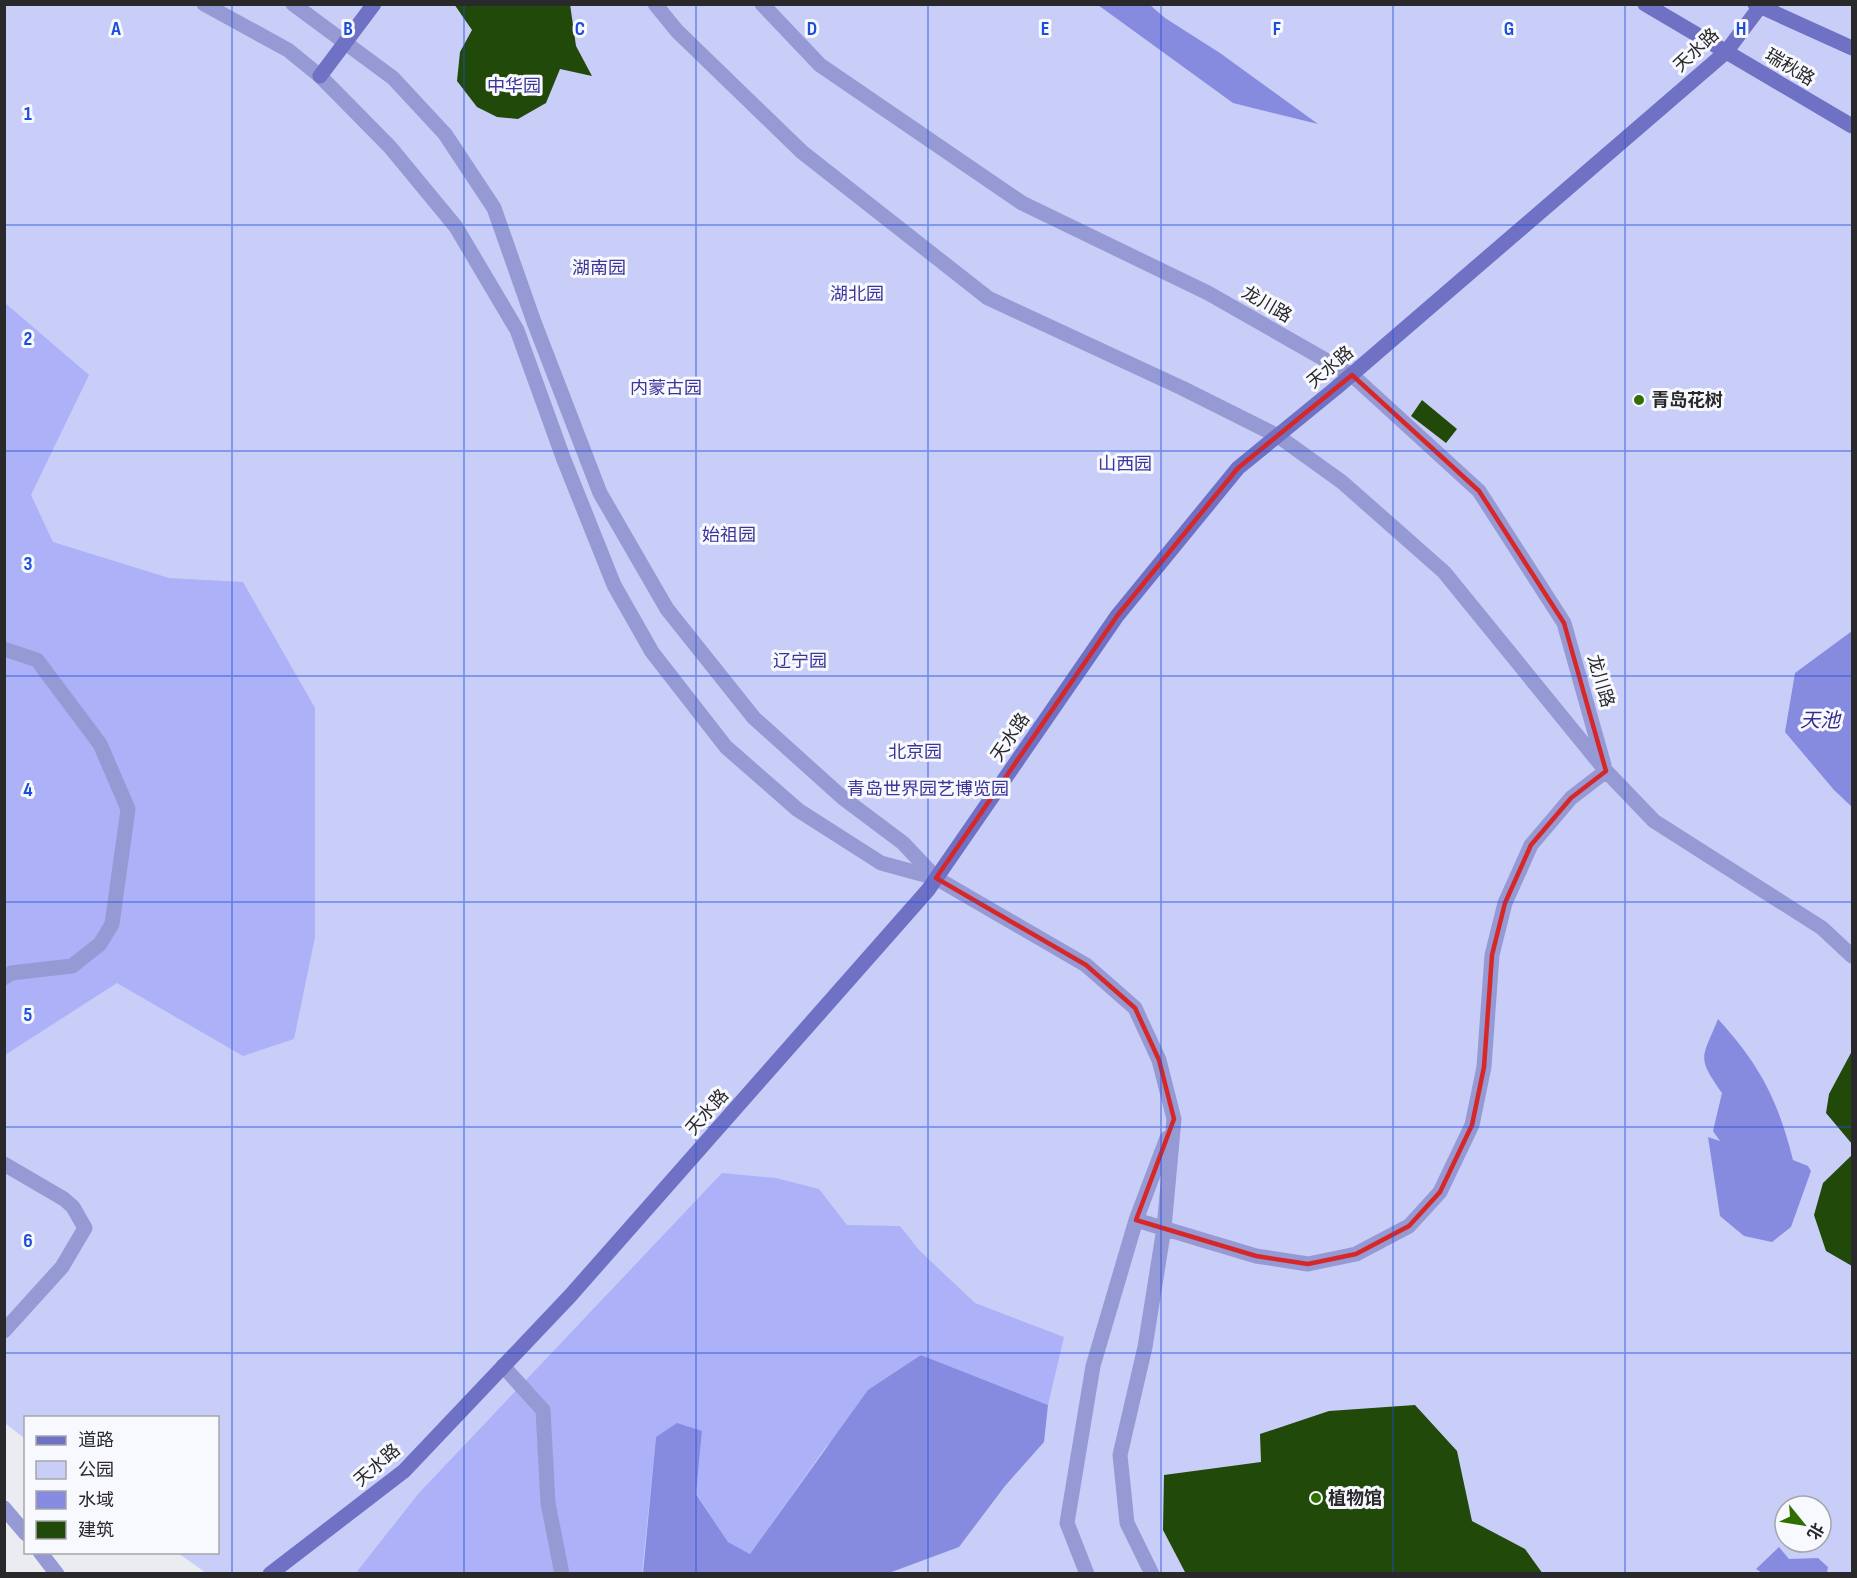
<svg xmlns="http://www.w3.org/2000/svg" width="1857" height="1578" font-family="'Sofia Sans Condensed','Noto Sans SC',sans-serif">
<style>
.green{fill:#c9cef9;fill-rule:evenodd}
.forest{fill:#acb1f8}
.water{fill:#878be0}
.building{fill:#214909}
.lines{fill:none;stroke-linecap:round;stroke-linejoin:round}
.street{stroke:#969ad4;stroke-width:15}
.secondary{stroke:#6e71c4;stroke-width:15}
.marked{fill:none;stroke:#d62828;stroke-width:4.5;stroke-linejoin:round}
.grid{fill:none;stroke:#1d4ed8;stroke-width:1.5;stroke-opacity:0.55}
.poi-dot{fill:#306e00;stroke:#f8f9fe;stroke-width:2}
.labels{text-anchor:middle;stroke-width:6;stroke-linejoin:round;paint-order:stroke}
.street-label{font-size:18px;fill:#29292b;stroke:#f8f9fe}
.park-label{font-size:18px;fill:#3d3598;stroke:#f8f9fe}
.poi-label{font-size:18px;font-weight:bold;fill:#29292b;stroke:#f8f9fe;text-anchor:start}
.water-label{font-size:20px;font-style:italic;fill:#372d90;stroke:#f8f9fe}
.grid-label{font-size:20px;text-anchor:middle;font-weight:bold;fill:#1d4ed8;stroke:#f8f9fe;stroke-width:6;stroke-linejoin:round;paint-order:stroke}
</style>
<rect width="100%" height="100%" fill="#ebecf1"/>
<!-- green -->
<path class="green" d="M4 5H1852V1573H206L178 1553 218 1552V1418H26L25 1439 5 1423ZM1785 1506H1821V1542H1785Z"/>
<!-- forest -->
<path class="forest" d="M5 303 89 375 31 495 53 542 169 578 243 582 315 708V937L294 1039 243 1056 117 983 5 1055Z
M722 1173 776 1178 819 1189 847 1225 900 1226 919 1250 975 1303 1064 1337 1048 1405 921 1355 825 1448 750 1554 728 1542 696 1493 702 1431 656 1437 642 1573 355 1574 419 1493Z"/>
<!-- water -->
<path class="water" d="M1098 5H1150L1165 18 1220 53 1318 124 1233 103Z
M1852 631V807L1834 790 1785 732 1795 673Z
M1718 1019C1760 1065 1778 1100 1793 1160L1808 1166 1811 1171 1791 1227 1772 1242 1744 1236 1720 1216 1708 1137 1720 1141 1713 1131 1722 1093C1696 1056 1702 1059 1718 1019Z
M921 1355 1048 1405 1044 1442 1005 1486 959 1547 889 1573H643L656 1437 677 1423 702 1431 696 1494 728 1542 750 1554 868 1390Z
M1779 1547 1789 1559 1818 1558 1828 1567 1827 1573H1762L1756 1569Z"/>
<!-- building -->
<path class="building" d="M454 4H570L576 46 592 76 560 69 546 103 518 119 497 117 477 107 457 81 460 52 472 30Z
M1422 400 1457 429 1446 443 1411 416Z
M1852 1051V1144L1826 1113 1829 1094Z
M1852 1155V1266L1826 1251 1814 1215 1823 1183Z
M1415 1405 1457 1451 1472 1521 1525 1549 1543 1574H1186L1163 1530 1164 1475 1261 1462 1260 1434 1329 1411Z"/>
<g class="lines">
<!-- street -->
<path class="street" d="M204 4 288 50 320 76 390 147 456 227 517 330 564 460 614 585 652 652 726 747 798 810 881 863 936 878 1086 965 1135 1008 1159 1060 1174 1119 1164 1228 1145 1347 1120 1455 1127 1523 1152 1574
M293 4 393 78 445 134 494 208 534 322 600 493 667 609 754 718 843 798 903 843 936 878
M655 4 677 31 802 152 988 298 1182 388 1278 436 1342 482 1444 572 1606 771 1654 821 1822 928 1852 956
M762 4 820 65 1022 203 1208 293 1352 375 1479 491 1564 623 1604 765
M4 649 37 660 100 744 128 809 112 924 100 944 72 966 11 973 4 978
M4 1164 64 1199 73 1207 85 1228 62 1267 4 1331
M1136 1220 1256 1256 1308 1264 1356 1254 1409 1226 1440 1192 1472 1125 1484 1067 1492 955 1505 903 1531 845 1571 798 1606 771
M503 1366 543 1410 548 1503 562 1574
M4 1508 26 1534
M40 1552 57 1574
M1087 1574 1067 1523 1093 1366 1136 1220 1167 1138"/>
<!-- secondary -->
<path class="secondary" d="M1645 4 1852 126
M1755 4 1852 48
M320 76 374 4
M270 1574 404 1471 570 1296 928 890 1117 616 1238 468 1336 388 1726 52 1762 4"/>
</g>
<!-- marked area -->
<path class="marked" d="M1352 375 1479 491 1564 623 1606 771 1571 798 1531 845 1505 903 1492 955 1484 1067 1472 1125 1440 1192 1409 1226 1356 1254 1308 1264 1256 1256 1136 1220 1174 1119 1159 1060 1135 1008 1086 965 936 878 1117 616 1238 468Z"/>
<!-- grid -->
<path class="grid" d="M232 4V1574M464 4V1574M696 4V1574M928 4V1574M1161 4V1574M1393 4V1574M1625 4V1574M4 225H1852M4 451H1852M4 676H1852M4 902H1852M4 1127H1852M4 1353H1852"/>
<!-- markers -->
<g class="poi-dot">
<circle cx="1639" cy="400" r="6"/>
<circle cx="1316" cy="1498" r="6"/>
</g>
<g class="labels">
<!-- street labels -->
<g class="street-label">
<text transform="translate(1696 50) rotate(-43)" y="6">天水路</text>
<text transform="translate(1790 67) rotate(31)" y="6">瑞秋路</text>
<text transform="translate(1267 304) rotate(30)" y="6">龙川路</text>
<text transform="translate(1330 367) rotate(-40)" y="6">天水路</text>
<text transform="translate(1601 681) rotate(74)" y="6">龙川路</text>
<text transform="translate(1010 737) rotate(-56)" y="6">天水路</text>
<text transform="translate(707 1112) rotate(-49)" y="6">天水路</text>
<text transform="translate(377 1465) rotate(-41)" y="6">天水路</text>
</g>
<!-- park labels -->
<g class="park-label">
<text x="514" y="92">中华园</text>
<text x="599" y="274">湖南园</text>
<text x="857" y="300">湖北园</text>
<text x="666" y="394">内蒙古园</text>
<text x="1125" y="470">山西园</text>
<text x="729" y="541">始祖园</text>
<text x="800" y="667">辽宁园</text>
<text x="915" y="758">北京园</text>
<text x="928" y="795">青岛世界园艺博览园</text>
</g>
<!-- poi labels -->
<g class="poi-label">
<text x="1651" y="406">青岛花树</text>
<text x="1328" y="1504">植物馆</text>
</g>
<!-- water labels -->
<g class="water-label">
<text x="1820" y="727">天池</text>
</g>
</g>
<g class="grid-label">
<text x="116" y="35">A</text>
<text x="348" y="35">B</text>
<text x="580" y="35">C</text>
<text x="812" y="35">D</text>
<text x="1045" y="35">E</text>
<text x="1277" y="35">F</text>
<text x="1509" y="35">G</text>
<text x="1741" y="35">H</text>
<text x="28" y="120">1</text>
<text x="28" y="345">2</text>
<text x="28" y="570">3</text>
<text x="28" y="796">4</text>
<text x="28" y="1021">5</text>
<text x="28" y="1247">6</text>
</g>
<!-- border -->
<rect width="1857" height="1578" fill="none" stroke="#29292b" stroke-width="12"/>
<!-- legend -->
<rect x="24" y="1416" width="195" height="138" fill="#f8f9fe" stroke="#a5a6aa" stroke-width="1.5"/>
<rect x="36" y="1436" width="30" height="9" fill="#6e71c4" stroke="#a5a6aa" stroke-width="1.5"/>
<text x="78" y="1446" font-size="18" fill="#29292b">道路</text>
<rect x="36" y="1461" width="30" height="18" fill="#c9cef9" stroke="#a5a6aa" stroke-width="1.5"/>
<text x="78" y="1476" font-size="18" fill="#29292b">公园</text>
<rect x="36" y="1491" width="30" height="18" fill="#878be0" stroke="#a5a6aa" stroke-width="1.5"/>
<text x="78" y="1506" font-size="18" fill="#29292b">水域</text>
<rect x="36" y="1521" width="30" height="18" fill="#214909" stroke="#a5a6aa" stroke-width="1.5"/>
<text x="78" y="1536" font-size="18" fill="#29292b">建筑</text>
<!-- north arrow -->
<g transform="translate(1803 1524) rotate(120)"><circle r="28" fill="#f8f9fe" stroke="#a5a6aa" stroke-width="1.5"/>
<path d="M0-4.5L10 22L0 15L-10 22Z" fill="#306e00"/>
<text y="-9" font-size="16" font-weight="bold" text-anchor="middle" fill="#29292b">北</text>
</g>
</svg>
